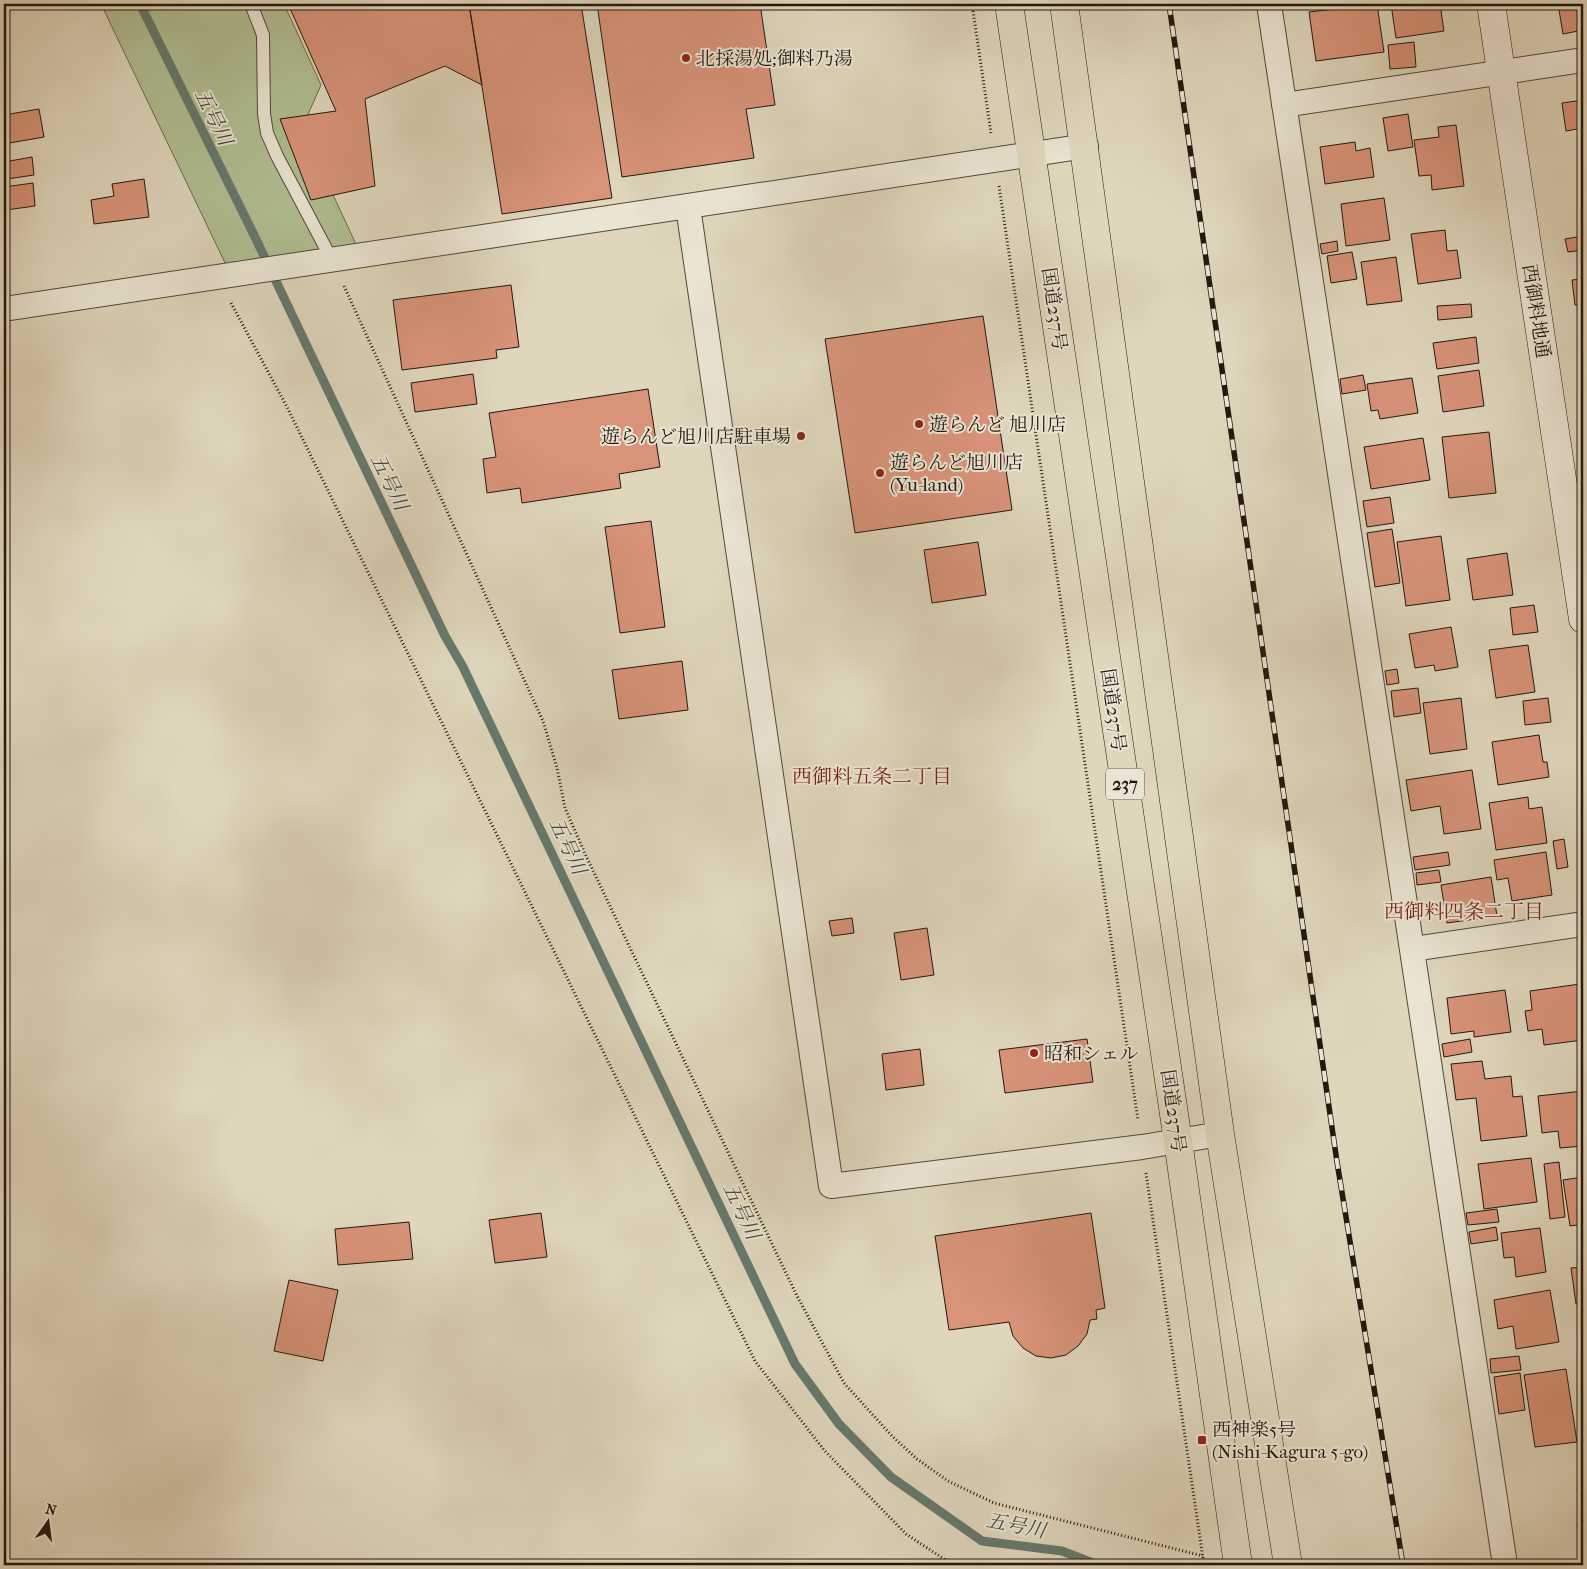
<svg xmlns="http://www.w3.org/2000/svg" width="1587" height="1569" font-family="'IM FELL French Canon','Noto Serif JP',serif">
<style>
.green{fill:#b0be92;stroke:#696b50}
.lines{fill:none;stroke-linecap:round;stroke-linejoin:round}
.stream{stroke:#66796d;stroke-width:9}
.building{fill:#d89379;stroke:#22180e}
.lane-casing{stroke:#51483a;stroke-width:14}
.street-casing{stroke:#51483a;stroke-width:26}
.secondary-casing{stroke:#22180e;stroke-width:29}
.highway-casing{stroke:#22180e;stroke-width:29}
.path{stroke:#22180e;stroke-width:3;stroke-dasharray:1 2.5;stroke-linecap:butt}
.lane{stroke:#eae4d3;stroke-width:12}
.street{stroke:#eae4d3;stroke-width:24}
.secondary{stroke:#eae4d3;stroke-width:28}
.highway{stroke:#dfd6bc;stroke-width:28}
.rail-casing{stroke:#22180e;stroke-width:5.5}
.rail{stroke:#eae4d3;stroke-width:4;stroke-dasharray:11;stroke-linecap:butt}
.poi-dot{fill:#8f2418;stroke:#eae4d3;stroke-width:2}
.labels{text-anchor:middle;stroke-width:4;stroke-linejoin:round;paint-order:stroke}
.shield{fill:#eae4d3;stroke:#5e5549;stroke-width:1}
.shield-label{font-size:18px;font-weight:bold;fill:#22180e}
.poi-label{font-size:19px;fill:#22180e;stroke:#eae4d3;text-anchor:start}
.street-label{font-size:19px;fill:#22180e;stroke:#eae4d3}
.water-label{font-size:20px;font-style:italic;fill:#44493d;stroke:#eae4d3}
.neighbourhood-label{font-size:20px;fill:#7a1f14;stroke:#eae4d3}
</style>
<rect width="100%" height="100%" fill="#dfd6bc"/>
<filter id="stains"><feTurbulence type="fractalNoise" baseFrequency=".004" numOctaves="4"/><feColorMatrix values="0 0 0 0 .2 0 0 0 0 .09 0 0 0 0 .02 0 0 0 .5 -.17"/></filter>
<radialGradient id="worn" r=".72"><stop offset=".6" stop-color="#630" stop-opacity="0"/><stop offset="1" stop-color="#630" stop-opacity=".3"/></radialGradient>
<!-- green -->
<path class="green" d="M101 4H284L321 85 302 128 361 255 227 267Z"/>
<g class="lines">
<!-- stream -->
<path class="stream" d="M140 4 254 235 445 636 463 667 795 1364 839 1424 891 1477 982 1541 1062 1551 1098 1565"/>
</g>
<!-- building -->
<path class="building" d="M288 4H469L482 85 445 66 365 99 375 186 311 200 280 119 336 111Z
M469 4H581L612 198 502 214Z
M597 4H760L775 105 746 109 754 158 622 177Z
M1377 4 1384 52 1316 61 1309 12Z
M1391 4H1440L1444 31 1396 38Z
M1558 4H1583V30L1563 34Z
M1414 42 1416 67 1390 69 1388 45Z
M1583 100V128L1566 131 1562 103Z
M39 109 44 137 4 144V115Z
M1408 114 1413 147 1388 151 1383 118Z
M1456 125 1464 186 1432 190 1431 175 1419 176 1414 140 1439 137 1438 127Z
M1355 142 1356 151 1370 148 1374 177 1325 184 1320 147Z
M32 157 34 175 7 179 4 162Z
M144 179 149 217 94 224 91 200 114 196 112 184Z
M33 183 35 206 6 210 4 187Z
M1384 198 1390 240 1346 246 1341 204Z
M1445 230 1447 251 1457 250 1461 278 1418 284 1411 234Z
M1583 236V250L1568 252 1565 239Z
M1337 241 1338 251 1322 254 1320 244Z
M1352 252 1357 279 1331 283 1327 256Z
M1396 257 1402 301 1367 305 1361 262Z
M1583 279V304L1575 305 1572 280Z
M511 285 519 347 496 350 497 358 402 370 393 300Z
M1471 304 1472 317 1438 320 1437 306Z
M983 316 1012 510 855 533 825 339Z
M1476 337 1479 363 1437 369 1433 343Z
M1479 370 1484 406 1443 412 1438 376Z
M473 374 477 404 415 412 411 383Z
M1363 375 1366 390 1342 394 1340 379Z
M1412 378 1418 413 1380 419 1378 410 1371 411 1367 384Z
M648 389 660 467 619 474 621 488 522 503 520 488 487 493 483 459 496 457 489 413Z
M1489 432 1496 493 1449 498 1442 437Z
M1423 438 1430 480 1371 489 1364 447Z
M1390 497 1394 523 1367 527 1363 501Z
M651 521 665 627 620 633 605 527Z
M1392 529 1400 583 1375 587 1367 533Z
M1441 536 1450 600 1406 606 1397 542Z
M978 542 986 595 932 603 924 550Z
M1507 553 1513 595 1473 600 1467 559Z
M1534 605 1538 632 1513 635 1510 608Z
M1451 627 1458 667 1435 671 1434 665 1415 668 1409 634Z
M1528 645 1535 692 1496 698 1489 650Z
M682 661 688 710 619 719 612 670Z
M1397 669 1399 683 1387 685 1385 671Z
M1418 688 1421 713 1394 717 1391 691Z
M1461 698 1467 749 1430 754 1423 703Z
M1548 698 1551 722 1525 725 1523 701Z
M1539 735 1543 762H1547L1549 777 1498 785 1492 742Z
M1472 770 1481 829 1444 834 1440 806 1411 811 1406 780Z
M1528 797 1529 809 1542 807 1547 843 1496 850 1489 803Z
M1564 839 1568 867 1557 869 1553 841Z
M1448 852 1450 865 1415 870 1413 857Z
M1546 852 1552 895 1512 901 1508 878 1497 880 1494 860Z
M1439 870 1441 882 1417 885 1416 873Z
M1491 877 1497 916 1447 923 1441 885Z
M852 918 854 933 832 936 829 921Z
M927 928 934 975 901 980 894 933Z
M1580 984 1583 1040 1544 1045 1542 1029 1528 1031 1525 1011 1532 1010 1530 991Z
M1505 990 1511 1032 1474 1037V1031L1451 1034 1447 998Z
M1087 1039 1093 1082 1005 1093 999 1050Z
M1470 1039 1472 1052 1444 1057 1442 1044Z
M920 1049 924 1085 886 1090 882 1054Z
M1482 1061 1485 1079 1511 1076 1513 1097 1522 1096 1527 1136 1481 1141 1476 1098 1456 1100 1451 1064Z
M1583 1091V1118H1581L1583 1146 1560 1148 1558 1131 1542 1133 1538 1096Z
M1531 1158 1537 1202 1484 1209 1478 1164Z
M1559 1162 1565 1217 1550 1219 1544 1164Z
M1583 1177V1224L1570 1226 1563 1180Z
M1497 1209 1499 1222 1468 1225 1466 1213Z
M541 1213 547 1257 495 1263 489 1220Z
M1091 1213 1105 1308 1096 1310 1097 1319 1090 1320 1087 1334 1078 1346 1066 1355 1051 1358 1036 1356 1023 1348 1013 1336 1009 1322 949 1330 935 1236Z
M409 1222 413 1259 338 1265 335 1229Z
M1496 1227 1498 1240 1471 1244 1469 1232Z
M1540 1228 1546 1272 1516 1277 1514 1257 1504 1258 1501 1233Z
M1583 1267V1303L1576 1304 1571 1268Z
M289 1280 338 1290 323 1361 274 1351Z
M1550 1290 1559 1342 1516 1349 1513 1326 1498 1329 1494 1300Z
M1519 1356 1521 1370 1491 1373 1490 1359Z
M1566 1369 1577 1442 1535 1447 1524 1375Z
M1520 1373 1525 1410 1499 1414 1494 1377Z
M1583 1487V1506L1581 1507 1577 1488Z
M1583 1523V1565L1577 1524Z"/>
<g class="lines">
<defs>
<path id="lane" d="M251 4 263 35 264 114 267 133 277 156 332 260"/>
<path id="street" d="M1269 4 1505 1565
M1284 105 1583 60
M688 207 831 1186 1142 1147 1220 1134
M4 309 1086 146
M1413 949 1583 924"/>
<path id="secondary" d="M1491 4 1583 619"/>
<path id="highway" d="M1009 4 1178 1141 1238 1565
M1064 4 1220 1134 1288 1565"/>
</defs>
<!-- lane casing -->
<use href="#lane" class="lane-casing"/>
<!-- street casing -->
<use href="#street" class="street-casing"/>
<!-- secondary casing -->
<use href="#secondary" class="secondary-casing"/>
<!-- highway casing -->
<use href="#highway" class="highway-casing"/>
<!-- path -->
<path class="path" d="M972 4 991 133
M999 186 1138 1120
M344 286 543 721 557 768 565 808 586 856 797 1296 844 1383 892 1436 917 1459 948 1481 994 1503 1203 1556
M231 303 287 407 755 1361 824 1450 906 1534 953 1565
M1146 1173 1204 1565"/>
<!-- lane -->
<use href="#lane" class="lane"/>
<!-- street -->
<use href="#street" class="street"/>
<!-- secondary -->
<use href="#secondary" class="secondary"/>
<!-- highway -->
<use href="#highway" class="highway"/>
<defs>
<path id="rail" d="M1169 4 1337 1162 1403 1565"/>
</defs>
<!-- rail casing -->
<use href="#rail" class="rail-casing"/>
<!-- rail -->
<use href="#rail" class="rail"/>
</g>
<!-- markers -->
<g class="poi-dot">
<circle cx="686" cy="58" r="5"/>
<circle cx="919" cy="424" r="5"/>
<circle cx="801" cy="436" r="5"/>
<circle cx="880" cy="473" r="5"/>
<circle cx="1034" cy="1053" r="5"/>
<rect x="1197" y="1435" width="10" height="10" rx="2.5"/>
</g>
<g class="labels">
<!-- shield labels -->
<rect class="shield" x="1106" y="768.5" width="38" height="31" rx="4"/>
<g class="shield-label">
<text x="1125" y="790">237</text>
</g>
<!-- poi labels -->
<g class="poi-label">
<text x="696" y="65">北採湯処;御料乃湯</text>
<text x="929" y="431">遊らんど 旭川店</text>
<text x="791" y="443" text-anchor="end">遊らんど旭川店駐車場</text>
<text x="890" y="469">遊らんど旭川店<tspan x="890" dy="22">(Yu-land)</tspan></text>
<text x="1044" y="1060">昭和シェル</text>
<text x="1212" y="1436">西神楽5号<tspan x="1212" dy="22">(Nishi-Kagura 5-go)</tspan></text>
</g>
<!-- street labels -->
<g class="street-label">
<text transform="translate(1055 309) rotate(82)" y="7">国道237号</text>
<text transform="translate(1537 311) rotate(81)" y="7">西御料地通</text>
<text transform="translate(1114 710) rotate(82)" y="7">国道237号</text>
<text transform="translate(1174 1111) rotate(82)" y="7">国道237号</text>
</g>
<!-- water labels -->
<g class="water-label">
<text transform="translate(214 117) rotate(64)" y="7">五号川</text>
<text transform="translate(390 482) rotate(64)" y="7">五号川</text>
<text transform="translate(568 846) rotate(65)" y="7">五号川</text>
<text transform="translate(742 1211) rotate(65)" y="7">五号川</text>
<text transform="translate(1016 1525) rotate(11)" y="7">五号川</text>
</g>
<!-- neighbourhood labels -->
<g class="neighbourhood-label">
<text x="872" y="783">西御料五条二丁目</text>
<text x="1464" y="918">西御料四条二丁目</text>
</g>
</g>
<!-- margin -->
<rect width="1587" height="1569" fill="none" stroke="#dfd6bc" stroke-width="20"/>
<rect x="5" y="5" width="1577" height="1559" fill="none" stroke="#22180e" stroke-width="2.5"/>
<rect x="10" y="10" width="1567" height="1549" fill="none" stroke="#22180e"/>
<!-- north arrow -->
<g transform="translate(48 1522) rotate(14)" stroke="#eae4d3" stroke-width="4" paint-order="stroke">
<path d="M0-4L9 19L0 12L-9 19Z" fill="#22180e"/>
<text y="-8" font-size="14" font-weight="bold" text-anchor="middle" fill="#22180e">N</text>
</g>
<rect width="100%" height="100%" filter="url(#stains)"/>
<rect width="100%" height="100%" fill="url(#worn)"/>
</svg>
